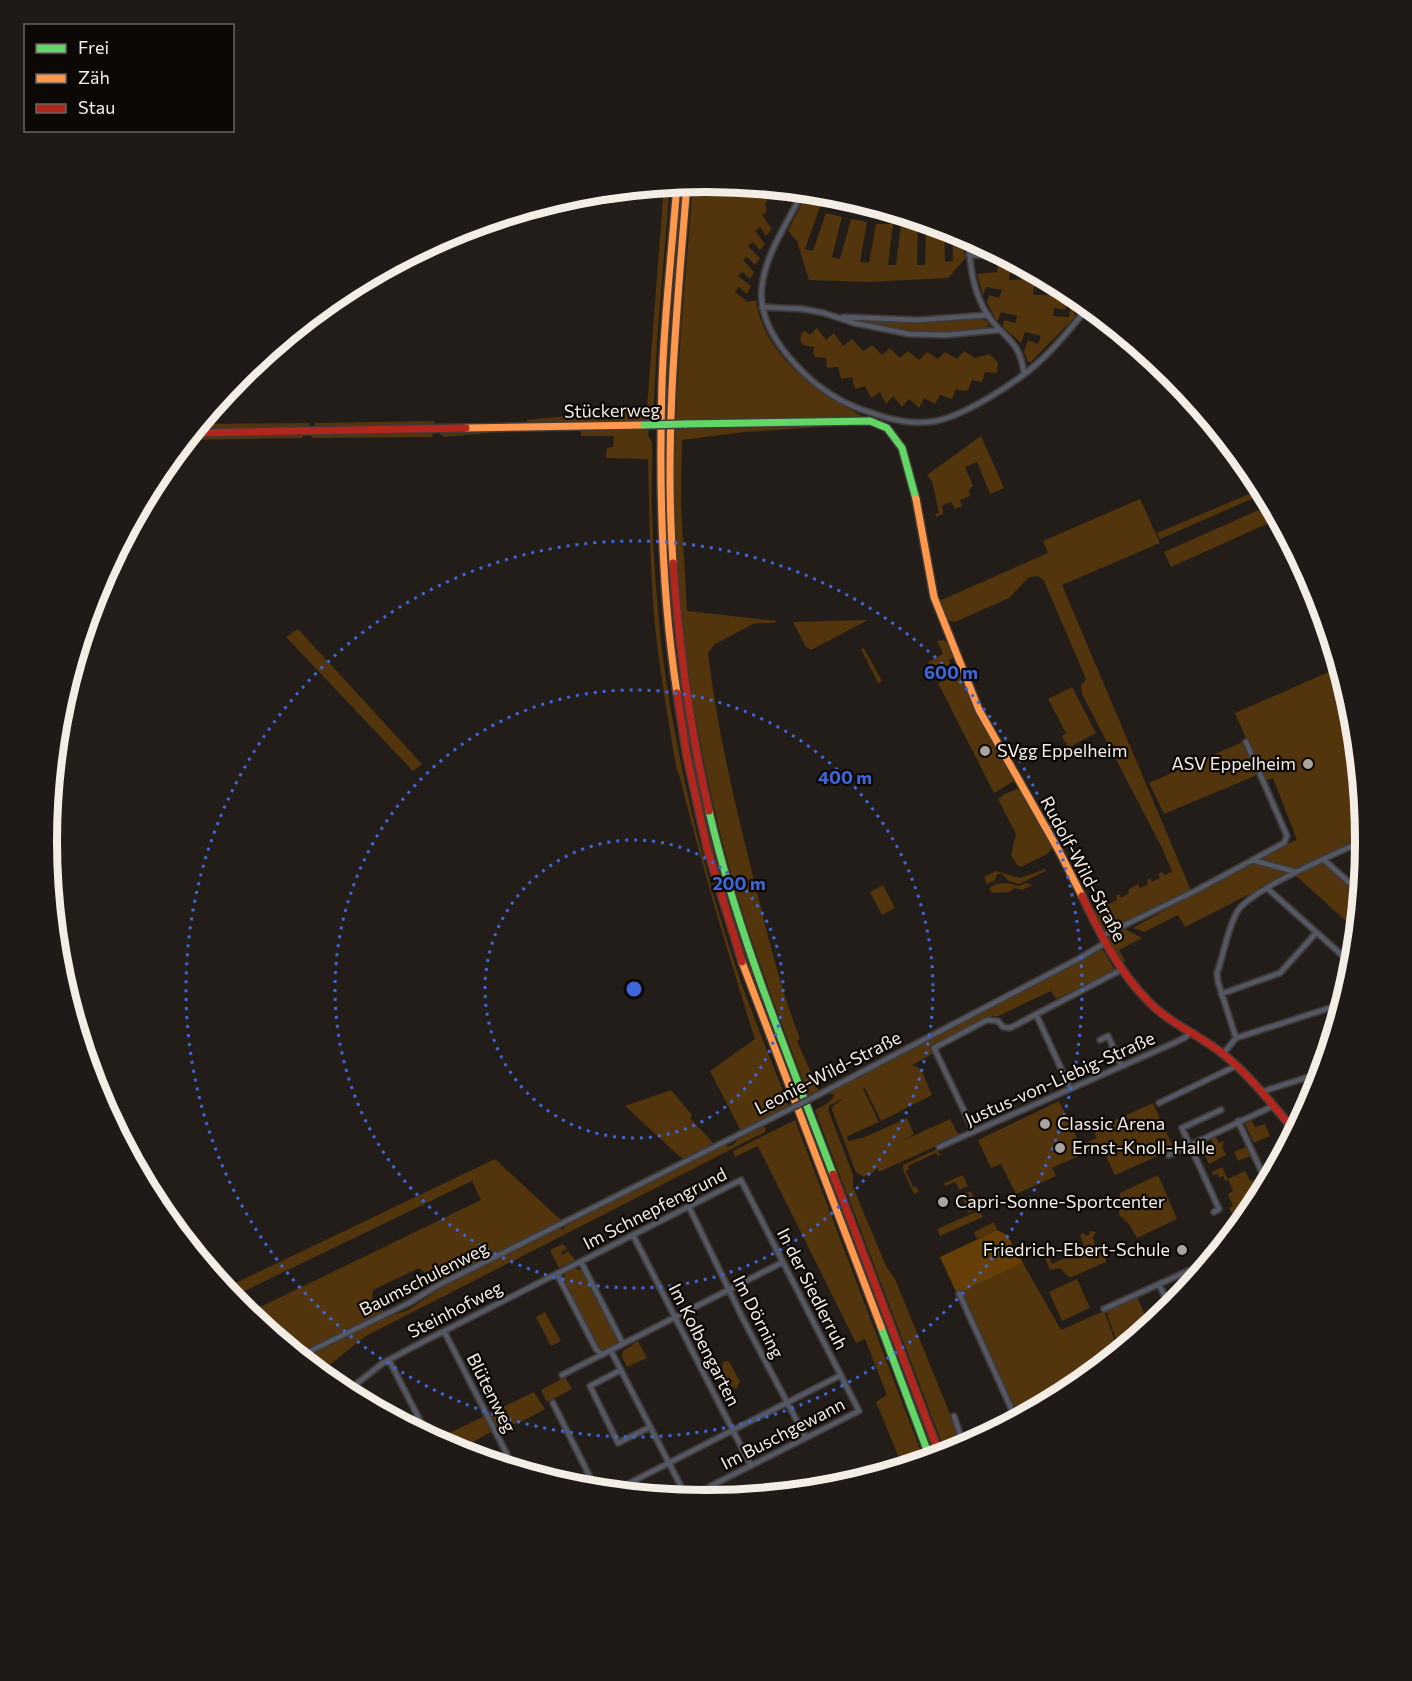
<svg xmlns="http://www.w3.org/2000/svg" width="1412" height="1681" font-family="Commissioner,sans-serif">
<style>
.green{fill:#52340d}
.forest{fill:#653f06}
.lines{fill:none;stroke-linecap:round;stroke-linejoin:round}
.street-casing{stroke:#3f3a36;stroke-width:8}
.fast-casing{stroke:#3f3a36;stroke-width:10}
.slow-casing{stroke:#3f3a36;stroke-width:10}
.jam-casing{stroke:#3f3a36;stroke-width:10}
.street{stroke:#545865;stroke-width:4.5}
.fast{stroke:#63d668;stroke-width:7}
.slow{stroke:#ff974d;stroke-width:7}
.jam{stroke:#b3261e;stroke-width:7}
.street-bridge-casing{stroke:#3f3a36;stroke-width:8;stroke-linecap:butt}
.fast-bridge-casing{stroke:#3f3a36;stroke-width:10;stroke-linecap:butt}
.street-bridge{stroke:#545865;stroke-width:4.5}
.fast-bridge{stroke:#63d668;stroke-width:7}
.ring{fill:none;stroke:#3d66da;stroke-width:3;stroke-dasharray:3 6}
.poi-dot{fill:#aaa49e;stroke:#0c0805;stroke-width:2}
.labels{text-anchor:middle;stroke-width:4.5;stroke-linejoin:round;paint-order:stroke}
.street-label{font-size:18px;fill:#f4ede6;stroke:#0c0805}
.poi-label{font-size:18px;fill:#f4ede6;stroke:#0c0805;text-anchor:start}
.rim{fill:none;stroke:#f4ede6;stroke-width:8}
.centre{fill:#3d66da;stroke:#0c0805;stroke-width:3}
.ring-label{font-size:18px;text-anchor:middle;font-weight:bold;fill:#3d66da;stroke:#0c0805;stroke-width:4.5;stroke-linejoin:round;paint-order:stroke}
</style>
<rect width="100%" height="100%" fill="#221d18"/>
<!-- green -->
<path class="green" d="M706 181 752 186 750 191 768 198 765 205 767 212 762 215 772 229 766 236 760 227 755 231 765 244 760 250 753 242 748 246 760 258 755 265 747 257 743 260 754 272 750 279 742 272 738 276 751 286 747 294 739 287 735 292 748 302 756 300C764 357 818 392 864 417L682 420V428L824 424 821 427 745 432 682 440 681 504 687 611 777 621 774 623H755L715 644 708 653C717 728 734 800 752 872 766 928 779 985 800 1039L797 1041 819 1091 809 1096C787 1037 764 979 745 920 702 786 679 645 675 505 673 397 685 289 693 182Z
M681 183H683C676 271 666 359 665 447 662 618 690 790 745 952L936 1457H934L756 989 716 866 691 760 672 634 663 509 664 411Z
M664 185H670L657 341 653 421 578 424 577 422 528 423 526 420 647 408Z
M804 199 821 204 805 249 813 251 826 213 842 217 832 257 840 259 851 219 867 222 860 262 869 263 876 224H893L888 265H896L901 225 918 224 917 265H925L926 224 932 223 944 227 945 262 953 261 952 229 963 234 965 259 948 278 869 282 809 280 797 241 788 231Z
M998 261 1011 262 1009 280 1025 279 1027 269 1045 277V288L1034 287 1033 295H1050L1051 286 1067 300 1065 310 1054 308 1053 316 1069 317 1071 306 1076 316 1031 362H1028L1024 352 1028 340 1038 344 1041 336 1025 332 1021 343 1003 327 1004 320 1015 323 1017 316 1001 312 998 320H996L987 302 989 295 999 298 1002 290 986 287 983 295 977 274 997 272Z
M977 318 987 321 989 324 985 329 945 333 910 332 850 319 902 322Z
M817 328 826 340 834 333 843 346 852 339 863 351 872 345 882 355 890 348 900 358 908 351 919 360 927 352 938 359 945 352 957 359 964 351 975 358 989 354 998 362 997 373 985 372 982 382 972 380 968 390 962 391 956 389 952 399 940 395 935 404 924 398 919 408 909 399 902 407 893 396 886 404 880 392 871 398 865 386 855 389 852 377 841 379 838 367 827 368 826 358 815 357 813 353 814 347 803 345 800 339 802 333 805 331 810 335Z
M435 421 431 427 315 428V423Z
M310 423 308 428 194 430 199 424Z
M640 428 649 429 648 435 652 442C653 464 651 487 652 510 653 557 657 604 662 651 677 764 704 874 741 982 756 1024 773 1065 789 1106L741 1131 710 1071 755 1039C727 951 701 863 679 774L677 771C668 719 659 668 654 616 650 564 649 511 648 459L606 458 607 448 613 447 614 436H581L580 429Z
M430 432 433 435 432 437 314 438 311 437 312 434Z
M439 432 488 431V433L443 437Z
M304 434 302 438 186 440 189 435Z
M981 436 1004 488 990 494 977 462 965 467 973 486 969 490 970 496 960 500 962 506 955 509 951 502 942 506 943 514 936 517 935 514 939 513 932 481 927 475Z
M1254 492 1256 497 1160 539 1157 533Z
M1140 499 1160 543 1062 585 1190 888 1185 893 1106 931 1103 930 1094 913 1095 908 1107 901 1109 904 1117 900 1116 896 1119 894 1121 898 1129 893 1128 890 1138 884 1140 888 1148 884 1147 880 1150 878 1152 882 1160 878 1158 874 1162 872 1165 875 1172 871 1161 846 1082 694 1081 686 1086 679 1044 581 1040 577 1036 576 1028 578 1009 598 955 622 946 620 939 601 1048 553 1043 541Z
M1263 508 1269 523 1171 567 1164 552Z
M868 620 811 650 806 647 793 622Z
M298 629 422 764 413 771 286 637Z
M944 640 948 644 953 658 949 660 954 672 937 678 928 662 943 654 937 641Z
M864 648 882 681 878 683 861 649Z
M1333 670 1354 719 1365 835 1185 927 1178 915 1144 932 1133 928 1266 853 1297 840 1273 778 1265 781 1235 713Z
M959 671 974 709 1014 781 994 793 938 683 956 675V672Z
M1072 687 1096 733 1068 748 1062 736 1066 733 1048 699Z
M1245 741 1257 775 1164 814 1149 783Z
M1019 788 1052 844 1051 850 1047 854 1021 867 1017 865 1011 855 1016 834 998 799 1005 794Z
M1323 863 1360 897 1357 931 1295 875Z
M1045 869 1046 871 1019 884 1009 881 1002 874H997L995 880 987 884 984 877 996 871 1020 878Z
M1008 883 1019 886 1027 883 1032 885 1022 890 1015 888 1009 892 992 893 989 888 996 884Z
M883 885 895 908 882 915 870 892Z
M1125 929 1142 938 1119 950 1125 961 1120 964 1108 939 1109 936Z
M1099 949 1103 950 1115 970 1056 999 1051 991 998 1016 991 1017 931 1047 934 1053 912 1065 921 1069 932 1095 881 1121 865 1088 863 1089 879 1122 848 1136 847 1138 849 1141 865 1137 907 1118 914 1134 902 1141 950 1119 959 1136 879 1172 877 1167 874 1172 864 1177 856 1172 832 1110 833 1106 844 1098 830 1105 828 1109 853 1175V1187L886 1266 895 1279 959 1436 961 1448 946 1454 815 1110 828 1103 835 1095 828 1093Z
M671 1090 692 1115 690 1118 714 1144 685 1159 679 1156 625 1106Z
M1059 1101 1080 1145 1097 1138 1093 1130 1153 1103 1174 1149 1115 1175 1101 1146 1052 1168 1056 1176 1016 1194 1001 1164 991 1168 978 1140Z
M1251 1119 1255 1127 1265 1124 1270 1136 1254 1143 1245 1124Z
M795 1120 924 1460 914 1463 913 1460 902 1465 876 1402 887 1395 865 1339 856 1343 758 1146 735 1157 733 1151Z
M763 1125 766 1129 765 1132 364 1337 320 1373 312 1366 316 1352 382 1319 408 1310 441 1288 560 1228 563 1230 565 1226 724 1144 729 1147 735 1143 740 1136Z
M1216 1137 1219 1143 1223 1141 1224 1144 1222 1146 1226 1155 1209 1164 1203 1152 1215 1147 1211 1139Z
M1248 1146 1252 1155 1238 1161 1234 1152Z
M937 1149 940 1155 938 1156 936 1153 908 1166 909 1169 906 1171 913 1187 916 1186 919 1192 914 1194 903 1170V1165Z
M495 1159 562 1221 438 1284 419 1268 373 1290 372 1298 383 1312 299 1355 248 1313 481 1200 472 1181 232 1297 225 1288Z
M1222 1167 1228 1179 1245 1171 1250 1181 1253 1180 1259 1193 1256 1194 1258 1199 1228 1239 1223 1228 1228 1226 1227 1223 1235 1220 1229 1208 1233 1206 1228 1194 1233 1191 1228 1179 1225 1181 1223 1176 1219 1178 1218 1174 1213 1175 1212 1172Z
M963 1175 968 1186 960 1190 955 1182 945 1186 944 1183Z
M1158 1175 1177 1219 1137 1238 1129 1224 1119 1215 1120 1193Z
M971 1191 978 1208 969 1213 961 1195Z
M980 1210 983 1217 940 1236 937 1229Z
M994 1222 997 1230 977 1239 974 1232Z
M1089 1231 1096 1232 1093 1237 1096 1250 1106 1256V1262L1072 1277H1069L1060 1268 1050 1270 1041 1249 1044 1247 1052 1264 1085 1249 1080 1235 1084 1233 1086 1236 1090 1234Z
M563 1244 567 1249 561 1252 562 1255 568 1251 575 1260 559 1268 550 1250Z
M1023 1263 1061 1330 1104 1311 1119 1351C1083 1380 1060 1400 1016 1415L957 1294Z
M574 1268 583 1271 617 1337V1343L605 1351 600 1350 596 1346 563 1279 567 1271Z
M1077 1279 1090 1308 1062 1321 1049 1292Z
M1137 1297 1150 1326 1120 1350 1106 1311Z
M545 1312 561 1341 551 1346 536 1317Z
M638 1341 647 1358 627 1367 622 1357 623 1351Z
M729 1361 740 1382 736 1389C726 1384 721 1373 723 1362Z
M565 1377 572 1389 547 1402 541 1390Z
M534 1392 545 1409 521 1422 498 1428 457 1451 435 1440Z"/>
<!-- forest -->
<path class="forest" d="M997 1230 1007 1235 1023 1263 957 1294 940 1257Z"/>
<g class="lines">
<defs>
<path id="street" d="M803 191C789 221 766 252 762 286 758 316 777 345 797 366 816 387 842 404 869 412 891 420 912 425 936 421 966 415 1019 381 1041 360 1059 344 1074 324 1089 306
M804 191 860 208 899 213
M968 236C970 264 972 290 987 314 1004 340 1019 338 1024 373
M969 255 1004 256
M1062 287 1083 314
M762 307 803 309 824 313 854 323 909 334 946 335 999 330
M843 317 918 320 988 315
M1252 860 1296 872
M1324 860 1360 892
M1267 888 1353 965
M1102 936 1195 891 1284 843 1287 836 1246 742
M1221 994 1280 973 1316 933
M1036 1014 1070 1088
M1236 1038 1342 1004
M1100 1040 1108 1036 1121 1065
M1223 1054 1236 1038 1218 982 1217 973C1224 954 1227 930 1237 912 1250 889 1338 853 1365 840
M1261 1092 1321 1073
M814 1097 1080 958 1105 943
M1159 1103 1236 1066
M1238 1121 1267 1183
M974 1132 934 1048 987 1020 998 1021 1003 1027 1010 1028 1121 970
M939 1147 1174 1043 1186 1037 1190 1032
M1169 1155 1273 1106
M689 1207 744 1321 806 1438
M1214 1212 1219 1209 1182 1128 1221 1110
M633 1235 751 1466
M581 1262 623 1344
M557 1274 596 1349 602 1355
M1159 1284 1170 1308
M959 1293 1016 1419
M1104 1309 1210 1261
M444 1331 514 1468
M611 1351 687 1498
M300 1356 409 1303 437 1286 786 1111
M389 1360 428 1436
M621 1370 590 1386 618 1443 650 1427
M562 1375 783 1262
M346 1392 383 1363 411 1348 741 1180 859 1411 687 1498
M553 1403 596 1489
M954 1416 964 1446
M962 1437 1031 1411
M614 1491 841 1375"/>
<path id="fast" d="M685 424 870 421 887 428 902 448 916 499
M709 811C738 936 788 1055 833 1174
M881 1327 930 1458"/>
<path id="slow" d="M466 428 644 425
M916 499 934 597 979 710 1059 851 1082 896
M673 563C664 436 677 309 687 183
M677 693C661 591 659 487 662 384 664 317 672 250 677 184
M742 962 881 1327"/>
<path id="jam" d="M191 433 466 428
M673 563C679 646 690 730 709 811
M677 693 687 757 707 848 742 962
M1082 896C1101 935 1117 969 1148 1001 1169 1023 1199 1035 1223 1054 1250 1075 1272 1105 1295 1131
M833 1174 940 1455"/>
</defs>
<!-- street casing -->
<use href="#street" class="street-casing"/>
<!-- fast casing -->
<use href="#fast" class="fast-casing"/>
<!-- slow casing -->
<use href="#slow" class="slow-casing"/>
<!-- jam casing -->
<use href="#jam" class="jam-casing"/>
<!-- street -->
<use href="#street" class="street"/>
<!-- fast -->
<use href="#fast" class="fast"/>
<!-- slow -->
<use href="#slow" class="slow"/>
<!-- jam -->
<use href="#jam" class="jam"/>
<defs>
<path id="street-bridge" d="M786 1111 814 1097"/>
<path id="fast-bridge" d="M644 425 685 424"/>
</defs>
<!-- street-bridge casing -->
<use href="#street-bridge" class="street-bridge-casing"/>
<!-- fast-bridge casing -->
<use href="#fast-bridge" class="fast-bridge-casing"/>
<!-- street-bridge -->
<use href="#street-bridge" class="street-bridge"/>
<!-- fast-bridge -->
<use href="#fast-bridge" class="fast-bridge"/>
</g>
<!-- distance rings -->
<g class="ring">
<circle cx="634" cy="989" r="149"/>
<circle cx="634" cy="989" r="299"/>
<circle cx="634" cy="989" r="448"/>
</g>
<!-- markers -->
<g class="poi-dot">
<circle cx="985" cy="751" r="6"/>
<circle cx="1308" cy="764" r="6"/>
<circle cx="1045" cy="1124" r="6"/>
<circle cx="1060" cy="1148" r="6"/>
<circle cx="943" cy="1202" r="6"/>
<circle cx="1182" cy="1250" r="6"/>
</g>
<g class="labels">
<!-- street labels -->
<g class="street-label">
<text transform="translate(612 411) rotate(-1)" y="6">Stückerweg</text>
<text transform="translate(1083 869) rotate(62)" y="6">Rudolf-Wild-Straße</text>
<text transform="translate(828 1073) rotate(-27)" y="6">Leonie-Wild-Straße</text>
<text transform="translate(1060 1079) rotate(-24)" y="6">Justus-von-Liebig-Straße</text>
<text transform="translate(655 1209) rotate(-27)" y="6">Im Schnepfengrund</text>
<text transform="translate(424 1279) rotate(-27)" y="6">Baumschulenweg</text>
<text transform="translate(812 1289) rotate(63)" y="6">In der Siedlerruh</text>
<text transform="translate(455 1310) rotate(-27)" y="6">Steinhofweg</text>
<text transform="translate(758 1317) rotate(63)" y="6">Im Dörning</text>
<text transform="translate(704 1345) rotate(63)" y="6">Im Kolbengarten</text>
<text transform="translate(491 1393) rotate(63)" y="6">Blütenweg</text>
<text transform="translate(783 1434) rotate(-27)" y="6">Im Buschgewann</text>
</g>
<!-- poi labels -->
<g class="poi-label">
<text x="997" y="757">SVgg Eppelheim</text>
<text x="1296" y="770" text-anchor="end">ASV Eppelheim</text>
<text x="1057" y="1130">Classic Arena</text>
<text x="1072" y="1154">Ernst-Knoll-Halle</text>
<text x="955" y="1208">Capri-Sonne-Sportcenter</text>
<text x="1170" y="1256" text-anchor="end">Friedrich-Ebert-Schule</text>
</g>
</g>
<!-- crop -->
<path d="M0 0H1412V1681H0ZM57 841a649 649 0 1 1 1298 0a649 649 0 1 1-1298 0Z" fill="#1f1a17" fill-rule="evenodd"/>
<path class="rim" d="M57 841a649 649 0 1 1 1298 0a649 649 0 1 1-1298 0Z"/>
<circle cx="634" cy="989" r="9" class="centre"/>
<g class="ring-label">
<text x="951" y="679">600 m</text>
<text x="845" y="784">400 m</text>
<text x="739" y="890">200 m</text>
</g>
<!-- legend -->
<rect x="24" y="24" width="210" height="108" fill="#0c0805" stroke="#69645f" stroke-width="1.5"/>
<rect x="36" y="44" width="30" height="9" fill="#63d668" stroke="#69645f" stroke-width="1.5"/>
<text x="78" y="54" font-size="18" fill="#f4ede6">Frei</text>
<rect x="36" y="74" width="30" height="9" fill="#ff974d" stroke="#69645f" stroke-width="1.5"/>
<text x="78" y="84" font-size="18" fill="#f4ede6">Zäh</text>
<rect x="36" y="104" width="30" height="9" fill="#b3261e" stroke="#69645f" stroke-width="1.5"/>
<text x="78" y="114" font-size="18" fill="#f4ede6">Stau</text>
</svg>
